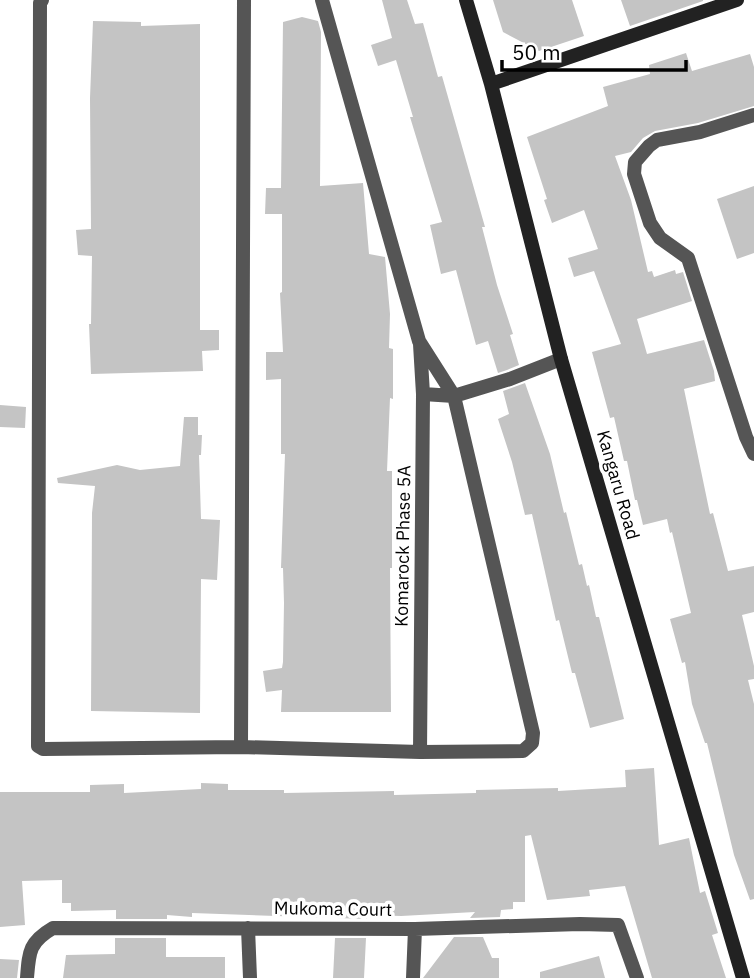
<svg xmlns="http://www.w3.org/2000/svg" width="754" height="978" font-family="'IBM Plex Sans',sans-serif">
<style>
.building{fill:#c4c4c4}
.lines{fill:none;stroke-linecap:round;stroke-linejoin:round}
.street{stroke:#555;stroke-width:14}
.secondary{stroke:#222;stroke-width:14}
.labels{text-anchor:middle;stroke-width:7;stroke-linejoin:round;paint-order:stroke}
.street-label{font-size:18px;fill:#000;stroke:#fff}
</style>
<rect width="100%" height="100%" fill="#fff"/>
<!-- building -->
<path class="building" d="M382 0H407L415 24 423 23 438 77 442 76 485 227H482L497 285 513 334 510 335 519 365 507 370 498 373 488 341 476 345 456 270 441 274 430 225 442 222 410 117H413L396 60 378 66 371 45 392 38Z
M493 0H572L584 36 539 51 503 32Z
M621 0H703V1L630 26Z
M302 17 318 21 321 32 320 186 363 183 369 254 385 257 390 314 389 348 393 349V399L390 398 387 471H392V568H390L391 712H281L282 690 266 692 263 671 282 668 283 662 284 603 283 568H281L285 454H281V379L266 380V352H283L280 293 282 292V214H265L266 188H281L283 22Z
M93 21 141 22V26L200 24V330H219V350L202 351 203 371 91 374 89 324H91L92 256 78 255 76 230 91 229 90 98Z
M686 53 692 71 750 54 754 67V106L698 123 655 131 643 138 631 152 615 156 631 200 648 272 652 271 654 277 675 270 676 274 683 272 692 301 637 319 647 354 704 340 714 371 715 381 684 389 710 514 713 513 728 571 754 566V612L742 615 754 666V679L748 680 754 704V899L750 900 734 855 707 743H705L692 704 685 662 682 663 670 619 691 613 672 532 670 533 667 519 643 525 637 500H635L627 461H624L614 417 610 418 592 352 621 344 594 271 574 277 568 258 598 249 584 210 552 223 544 200 547 199 527 137 608 106 603 87 650 74 649 65Z
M754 186V253L737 259 717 199Z
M525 383 550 454 564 513 566 512 579 565 582 564 587 586 589 585 596 617H599L624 719 590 728 575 673H572L559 620 556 621 532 514 525 515 512 462 498 419 509 414 503 391Z
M0 405 26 407 25 428 0 427Z
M184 417H198V435H202L201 455H199L201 519 220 520 217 580 201 579 200 713 91 711 92 513 95 486 58 483 57 478 117 465 140 470 180 466Z
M654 768 659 845 689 838 700 893 705 891 718 933 712 935 726 978H652L625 886 589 890 590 896 547 900 531 835 525 836V902H513V909L501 910 500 917 470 918 475 912 401 916 367 915V919L192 913V917L167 915V919H116V910L71 911V903H62V880L22 881 25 925 0 927V792H90V785L124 784V793L201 789V783L228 784V790H284V793L394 791V795L476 793V790L558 788V791L626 787 625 770Z
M454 937H483L492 958H499V978H423Z
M115 938H166V957H225V978H63L66 955 115 954Z
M335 938H366L364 978H333Z
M599 956 605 978H540V972Z
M0 959 19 960 17 978H0Z"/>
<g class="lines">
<!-- street -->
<path class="street" d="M42 0 40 3 38 746 43 749 241 747 420 752 523 751 532 743 533 733 454 396 419 341 322 0
M754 115 700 132 657 140 649 146 635 162 634 174 650 223 660 238 688 258 746 437 754 454
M420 344 423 394 420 752
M423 394 454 396 510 379 561 359
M241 747 244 0
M248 928 250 978
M27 978C29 952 29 942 53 928L415 929 580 924 618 925 637 978
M413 978 415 929"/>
<!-- secondary -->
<path class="secondary" d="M466 0 491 84 561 359 743 978
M491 84 737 0"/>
</g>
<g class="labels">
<!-- street labels -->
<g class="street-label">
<text transform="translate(618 485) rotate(74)" y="6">Kangaru Road</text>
<text transform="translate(403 546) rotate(-89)" y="6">Komarock Phase 5A</text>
<text transform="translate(333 909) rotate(1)" y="6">Mukoma Court</text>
</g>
</g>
<!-- scale -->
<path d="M502 60v10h184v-10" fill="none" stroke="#000000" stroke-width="3.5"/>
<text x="512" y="60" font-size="21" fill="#000000" stroke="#ffffff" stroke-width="5" paint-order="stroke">50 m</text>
</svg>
